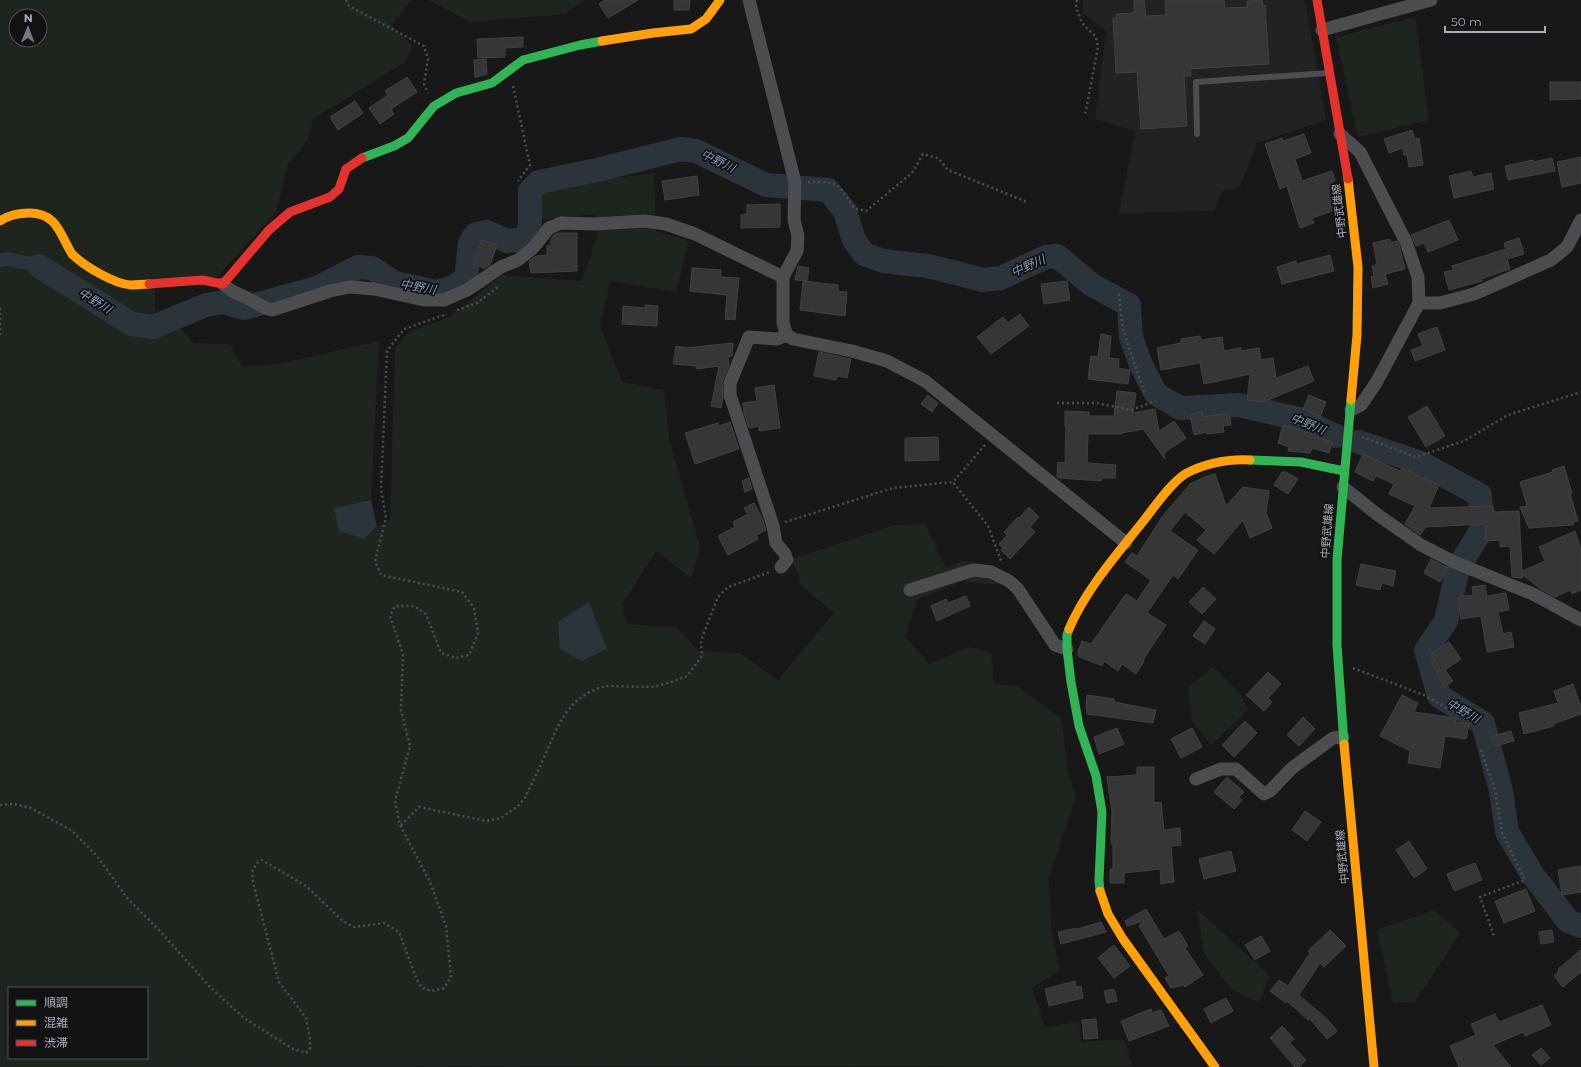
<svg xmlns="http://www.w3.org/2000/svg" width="1581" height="1067" font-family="Montserrat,'Noto Sans JP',sans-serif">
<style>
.built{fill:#222224}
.green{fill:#1e251f;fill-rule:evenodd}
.water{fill:#2b333b}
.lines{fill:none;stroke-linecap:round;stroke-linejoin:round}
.canal{stroke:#2b333b;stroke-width:14}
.river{stroke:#2b333b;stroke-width:24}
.building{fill:#363637;stroke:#404144}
.path{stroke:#4e4f53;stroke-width:2.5;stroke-dasharray:2 3;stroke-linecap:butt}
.lane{stroke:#4c4d51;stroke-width:6}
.street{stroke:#4c4d51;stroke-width:13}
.fast{stroke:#30b455;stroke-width:9}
.slow{stroke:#ff9f0a;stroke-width:9}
.jam{stroke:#e5322d;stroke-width:9}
.labels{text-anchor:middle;stroke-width:3.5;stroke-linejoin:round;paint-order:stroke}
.street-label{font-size:11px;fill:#a9adb9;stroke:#121214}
.water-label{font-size:12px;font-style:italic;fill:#7f9ab5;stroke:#121214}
</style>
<rect width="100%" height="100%" fill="#181818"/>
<!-- built -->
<path class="built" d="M1083 0H1305L1326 120 1257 143 1240 187 1222 191 1214 211 1119 213 1135 131 1095 119 1106 31 1083 13Z"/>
<!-- green -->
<path class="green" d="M0 0H412L391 25 413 46 405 62 313 119 308 140 288 164 276 212 217 277 155 281V318L180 328 194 343 230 344 242 367 283 363 379 341 371 500 334 508 364 539 377 526 390 522 395 349 408 332 450 317 502 275 581 281 598 236 595 214 533 220 538 189 654 173 656 231 689 241 676 292 610 281 600 326 622 382 664 390 669 439 700 547 691 578 656 551 622 605 627 624 678 628 698 651 739 653 778 680 834 613 802 586 792 559 895 525 925 524 946 568 962 561 995 566 997 585 963 581 917 600 905 636 929 664 970 647 991 652 994 684 1017 686 1062 719 1067 768 1076 797 1049 877 1051 926 1060 970 1032 988 1045 1027 1079 1022 1081 1042 1123 1039 1133 1066 0 1067ZM16 16H40V40H16ZM9 988H147V1058H9Z
M429 0H584L565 14 470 22Z
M1415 17 1429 120 1358 137 1336 37Z
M1213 667 1240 693 1248 710 1211 745 1192 721 1188 687Z
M1197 909 1270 976 1258 1002 1230 988 1204 953Z
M1434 910 1460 933 1415 1002H1393L1377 930Z"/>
<!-- water -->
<path class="water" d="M371 500 377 526 364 539 339 531 334 508Z
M589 602 607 649 582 661 560 649 558 622Z"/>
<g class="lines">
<!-- canal -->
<path class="canal" d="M0 260 9 259 39 266"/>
<!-- river -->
<path class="river" d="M39 266 132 324 153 327 206 305 223 302 244 308 317 288 358 267 372 268 395 283 436 292 454 287 466 278 470 243 476 234 487 232 507 241 524 239 530 226V191L539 182 597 170 681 149 696 151 766 185 828 190 845 211 854 240 864 254 883 261 928 266 983 280 1001 278 1046 257 1057 256 1092 285 1129 305 1131 337 1141 365 1156 394 1180 408 1239 405 1299 419 1336 436
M1359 442 1421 463 1480 495 1482 529 1458 568 1446 621 1426 650 1439 696 1483 723 1501 791 1507 832 1532 874 1568 921 1581 926"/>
</g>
<!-- building -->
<path class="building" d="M605 0H638L608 18 599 4Z
M674 0H690L689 10H674Z
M1134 0H1144L1146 16 1166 15 1165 0H1224L1225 8 1247 7V1L1262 0 1263 6 1265 5 1269 64 1190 69 1191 76H1184L1187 126 1141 129 1137 72 1116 73 1113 18H1116V14L1134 13Z
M523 37V47L505 48V57L478 58 477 39Z
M486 59 487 74 475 77 474 60Z
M407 77 417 92 391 109 394 114 380 124 369 108 388 95 385 91Z
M1550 82H1581V99L1550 100Z
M355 101 363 113 338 130 330 117Z
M1412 130 1415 139 1419 138 1423 165 1409 167 1407 155H1404L1403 148 1389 153 1384 139Z
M1304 134 1311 153 1295 159 1302 181 1332 171 1335 181 1332 182 1341 208 1312 218 1314 223 1300 228 1287 186 1280 189 1265 144 1282 138 1283 141Z
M1581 157V183L1562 187 1557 162Z
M1552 158 1555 171 1508 180 1505 166 1533 160V162Z
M1471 171 1473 177 1491 173 1494 189 1454 198 1449 176Z
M697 176 699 195 665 200 662 181Z
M780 204V227L741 228V215L747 214V205Z
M1449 220 1458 240 1428 252 1424 243 1416 246 1411 235Z
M558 233H577V271L531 273 529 261 536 256 547 255V246L551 245V239L554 235Z
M1519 238 1524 254 1507 259 1510 269 1481 279 1482 281 1449 290 1444 272 1453 270 1452 266 1506 249 1504 243Z
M1390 239 1391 243 1397 241 1399 245 1405 269 1385 274 1388 284 1373 288 1371 277 1374 276 1372 266 1377 264 1373 243Z
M482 240 497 245 490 265 485 268 473 265Z
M1330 255 1334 271 1282 284 1277 267 1296 261 1297 264Z
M798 266 809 268 807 281 795 280Z
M692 268 721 270V277L739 278 735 320 725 319 727 295 690 291Z
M803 281 838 285V291L847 292 845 316 800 310Z
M1067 281 1070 300 1044 304 1041 284Z
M645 305 658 306 657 326 622 324 623 306 645 308Z
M1020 314 1029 326 991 354 977 337 1003 317 1008 323Z
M1437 327 1445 350 1415 361 1411 350 1423 346 1418 334Z
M1101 334 1111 336 1109 358 1119 359 1118 368 1130 370 1128 384 1088 379 1091 356 1098 357Z
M1200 336 1201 340 1222 337 1224 351 1241 348V351L1259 348 1261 360 1273 358 1276 378 1308 366 1314 381 1263 402 1247 400 1250 374 1204 384 1200 363 1161 370 1157 348 1181 343V339Z
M733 343 732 356 728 357 729 365 722 383 723 398 721 408 711 406 719 366 697 369 696 366 673 364 676 346 686 348Z
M819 352 851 359 847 378 837 376 836 380 814 376Z
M774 385 780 428 759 431V426L749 428 744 413 743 403 757 401 755 388Z
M1117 391 1136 393 1133 413 1155 409 1159 431 1174 421 1186 438 1164 453 1165 459 1143 429 1122 433V434H1088L1087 463 1116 465 1115 478H1102L1101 481 1059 478 1057 477 1058 462 1065 463 1066 426H1065V411L1089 412V416H1114Z
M928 395 938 403 932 412 921 404Z
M1309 395 1326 402 1320 417 1303 409Z
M1427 406 1445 436 1426 447 1408 417Z
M1202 412 1203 417 1229 413 1231 425 1223 426 1224 432 1207 434V432L1194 435 1190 415Z
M730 422 739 449 695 464 685 433 718 423 719 426Z
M1283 425 1316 435 1315 437 1332 442 1329 453 1312 448 1310 453 1288 451 1289 447 1278 443Z
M938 437 939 460 905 461V438Z
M1363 454 1400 471 1402 468 1439 485 1429 508 1493 506 1494 512 1519 511 1522 571 1545 561 1539 547 1575 531 1581 550V590L1572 594 1570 590 1555 597 1542 590 1522 574 1523 578 1512 577 1510 546 1500 547V540L1486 541 1485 524 1426 527 1420 535 1405 524 1415 506 1389 494 1394 484 1376 476 1373 481 1355 472Z
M1564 466 1572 493 1570 494 1578 521 1573 522V525L1529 528 1520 507 1527 506 1520 482 1553 472 1552 470Z
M1282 472H1286L1298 479 1288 494 1274 485Z
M1215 474 1226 506 1243 487 1269 491 1266 513 1272 528 1250 538 1243 520 1214 554 1197 540 1206 530 1185 512 1170 531 1198 550 1178 579 1173 575 1147 613 1166 625 1143 660 1144 661 1136 674 1122 664 1118 671 1104 661 1102 666 1078 656V651L1082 641 1091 644 1126 594 1137 601 1151 580 1125 562 1132 553 1137 556 1162 517 1190 484 1207 476Z
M749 478 752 489 745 492 742 481Z
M754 503 762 518 766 530 756 535 758 539 728 555 718 536 735 527 733 522 748 514 744 508Z
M1029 507 1039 517 1030 527 1035 532 1010 559 1001 550 1003 548 999 544 1007 535 1004 532 1018 517 1019 518Z
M1431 559 1448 568 1440 582 1424 573Z
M1361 564 1396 571 1393 586 1382 583 1380 590 1356 585Z
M1485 585 1487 596 1506 593 1509 610 1498 612 1503 634 1511 632 1514 647 1487 652 1481 616 1461 619 1458 597 1473 595 1472 587Z
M1203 587 1216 599 1202 614 1189 602Z
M966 596 970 606 937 621 931 606 946 599 948 603Z
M1204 621 1215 629 1205 644 1193 636Z
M1449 642 1461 659 1445 670 1453 681 1444 687 1436 674 1438 673 1431 662 1435 660 1431 654Z
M1268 672 1281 684 1268 698 1272 702 1264 711 1246 695Z
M1573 684 1581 707V714L1553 724 1554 726 1524 734 1519 713 1558 703 1554 691Z
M1087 695 1114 699V702L1156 710 1153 723 1087 714 1086 706Z
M1402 695 1418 703 1414 712 1456 718 1455 722 1469 724 1466 739 1445 736 1440 768 1408 763 1410 751 1380 736Z
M1303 717 1315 729 1299 746 1287 735Z
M1245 721 1257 733 1234 757 1222 745Z
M1117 728 1124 744 1099 754 1094 737Z
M1192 728 1202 747 1181 758 1171 739Z
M1511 731 1514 741 1495 746 1492 736Z
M1137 767H1154V803L1161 802 1164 830 1180 828 1181 845 1171 846 1174 882 1161 884 1160 869 1124 873V883H1110V869H1113V844H1111L1112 812 1107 777 1137 775Z
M1227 777 1244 792 1239 797 1242 800 1234 809 1214 792Z
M1305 811 1321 822 1307 841 1292 830Z
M1409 841 1427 869 1414 878 1396 850Z
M1231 851 1236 871 1204 879 1199 859Z
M1475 863 1482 880 1454 891 1447 874Z
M1581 866V892L1562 895 1558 870Z
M1526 889 1535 911 1504 923 1495 901Z
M1146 909 1164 939 1179 931 1188 946 1185 948 1203 975 1185 987 1184 985 1171 988 1165 978 1169 976 1139 926 1144 921 1127 926 1125 921Z
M1101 922 1106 932 1061 944 1058 932 1077 928V929Z
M1330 930 1346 946 1324 967 1320 963 1299 995 1328 1020 1337 1031 1327 1039 1310 1019 1308 1020 1287 1001 1286 1003 1270 991 1279 980 1288 986 1310 953 1308 951Z
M1552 930 1554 942 1541 944 1539 932Z
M1261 936 1270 951 1255 960 1245 945Z
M1114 945 1130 966 1114 978 1098 958Z
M1581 950V972L1563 987 1554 976 1559 971 1558 969Z
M1075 981 1076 987 1081 986 1083 998 1049 1006 1045 989Z
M1114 989 1117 1001 1107 1003 1104 991Z
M1226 998 1233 1011 1211 1023 1204 1009Z
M1542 1005 1551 1025 1525 1036 1523 1032 1493 1045 1511 1067H1459L1450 1046 1476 1035 1471 1024 1495 1014 1499 1022Z
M1151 1009 1152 1013 1161 1010 1169 1026 1129 1041 1121 1021Z
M1096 1019 1098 1038 1084 1039 1082 1020Z
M1282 1026 1294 1039 1290 1043 1306 1060 1299 1067H1295L1270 1038Z
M1541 1048 1550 1058 1541 1065 1532 1055Z"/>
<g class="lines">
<!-- path -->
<path class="path" d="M346 0 349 6 424 46 428 59 424 84 428 93
M1077 0 1076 7 1082 23 1096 37 1098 47 1085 115
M513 86 530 165 518 181
M808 182C840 182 837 182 854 208L866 211 912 173 923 154 938 158 948 170 1027 202
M1119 294 1123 330 1144 392
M0 308V337
M457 310 477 303 498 287
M1057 403H1096L1131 410 1156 401
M1362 437 1416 457 1464 441 1508 415 1581 392
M985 445 953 482 988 526 1002 563
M785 522 893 488 953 482
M1353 668 1424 695 1475 724
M1481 750 1495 790 1502 833 1525 880 1480 897 1494 936
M0 805 13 804 31 808 71 830 97 856 128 899 160 931 210 987 244 1018 293 1049 306 1053 310 1048V1040L306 1018 279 982 253 882 252 872 257 863 262 860 306 886 344 922 354 927 384 923 399 932 417 980 422 988 432 991 444 988 451 977 446 926 430 882 400 825 395 801 410 746 401 710 403 654 390 616 395 606H414L426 614 441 653 456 658 469 655 478 633 474 608 462 592 381 575 375 561 386 518 381 489 387 351 404 329 447 314
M401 825 419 807 487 821 501 818 517 807 525 798C530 786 537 774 542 762 558 727 565 697 606 686L654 687 677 680 687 676 702 656 701 640 718 597 728 587 770 572"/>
<!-- lane -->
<path class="lane" d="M1197 134 1196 82 1328 73"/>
<!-- street -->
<path class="street" d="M749 0 795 182 794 220 798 236 797 251 783 277V323L787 335 793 339 852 351 887 361 925 381 1126 543
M1322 30 1431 0
M1340 134 1360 152 1406 242 1418 277 1419 303 1376 383 1361 405 1351 410
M223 284C234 294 237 293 249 299 257 303 263 308 272 310L330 291 350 287 374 289 424 300H444L467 290 501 267 518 260 533 248 549 228 561 223 595 224 645 221 666 224 695 234 783 277
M1419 303H1440L1474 294 1551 260 1567 247 1581 220
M1343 487 1378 515 1421 545 1454 562 1533 594 1581 620
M781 567 787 560 785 554 776 543 773 526 730 395V383L749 337 777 339 787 335
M910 590 973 570 991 572 1009 581 1018 589 1055 645 1067 649
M1196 779 1221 769H1236L1264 794 1270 791 1292 768 1333 738 1343 737"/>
<!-- fast -->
<path class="fast" d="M362 158 394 146 408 138 434 106 456 93 492 83 523 60 580 45 602 41
M1250 460 1301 462 1344 471
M1069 629 1067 635V649L1071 682 1079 726 1096 776 1102 812 1099 880 1100 891
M1344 744 1337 645V560L1351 400"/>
<!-- slow -->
<path class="slow" d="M602 41 653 33 691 29 706 19 720 0
M1348 179 1358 267 1357 335 1351 400
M0 221C9 215 19 213 29 213 51 213 57 225 66 243 68 247 70 251 72 254 84 266 114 284 131 285 137 285 143 284 149 284
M1069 629C1086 589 1118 553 1145 519 1155 506 1171 483 1185 474 1204 464 1228 459 1250 460
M1344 744 1374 1067
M1100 891 1108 914 1123 939 1215 1067"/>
<!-- jam -->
<path class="jam" d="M1317 0 1348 179
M149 284 202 280 223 284 269 230 290 212 330 197 339 189 346 169 362 158"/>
</g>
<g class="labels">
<!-- street labels -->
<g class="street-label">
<text transform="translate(1339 211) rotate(-97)" y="4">中野武雄線</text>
<text transform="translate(1327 531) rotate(-86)" y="4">中野武雄線</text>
<text transform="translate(1342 857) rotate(-95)" y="4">中野武雄線</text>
</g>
<!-- water labels -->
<g class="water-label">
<text transform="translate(718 161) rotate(26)" y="4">中野川</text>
<text transform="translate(1028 266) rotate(-24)" y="4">中野川</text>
<text transform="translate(418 287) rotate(10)" y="4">中野川</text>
<text transform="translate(95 301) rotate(32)" y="4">中野川</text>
<text transform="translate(1308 424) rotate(22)" y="4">中野川</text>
<text transform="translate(1463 711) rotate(30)" y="4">中野川</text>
</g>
</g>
<!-- legend -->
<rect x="8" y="987" width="140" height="72" fill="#121214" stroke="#4e5056"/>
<rect x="16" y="1000" width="20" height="6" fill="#30b455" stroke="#4e5056"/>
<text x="44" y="1007" font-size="12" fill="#a9adb9">順調</text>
<rect x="16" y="1020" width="20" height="6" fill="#ff9f0a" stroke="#4e5056"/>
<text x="44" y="1027" font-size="12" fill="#a9adb9">混雑</text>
<rect x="16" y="1040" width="20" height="6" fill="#e5322d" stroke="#4e5056"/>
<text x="44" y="1047" font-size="12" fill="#a9adb9">渋滞</text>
<!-- north arrow -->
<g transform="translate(28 28) rotate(1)"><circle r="19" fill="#121214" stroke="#4e5056"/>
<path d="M0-3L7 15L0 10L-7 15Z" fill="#767981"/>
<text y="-6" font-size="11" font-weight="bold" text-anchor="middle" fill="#a9adb9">N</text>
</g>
<!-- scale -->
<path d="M1445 26v6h100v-6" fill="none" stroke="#a9adb9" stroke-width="2"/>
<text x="1451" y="26" font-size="12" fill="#a9adb9" stroke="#121214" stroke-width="3" paint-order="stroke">50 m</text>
</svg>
